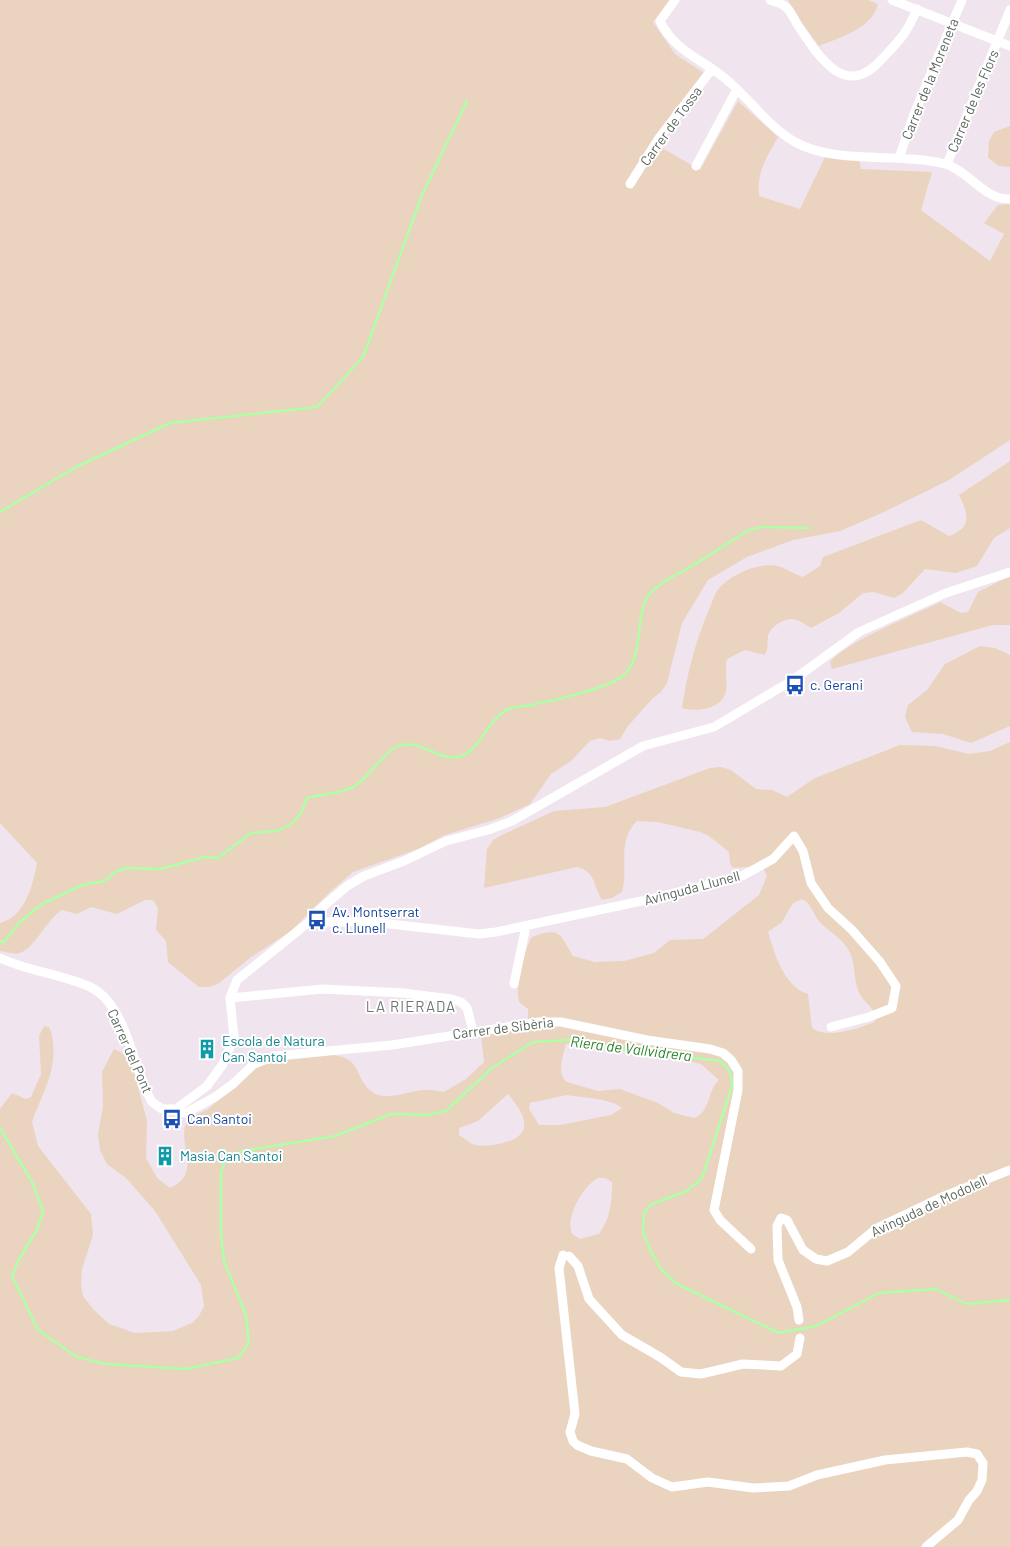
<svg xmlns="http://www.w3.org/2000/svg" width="1010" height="1547" font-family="Barlow,sans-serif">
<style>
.green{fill:#ead3bf;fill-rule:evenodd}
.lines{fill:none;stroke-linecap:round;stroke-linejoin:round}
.stream{stroke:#aeffa6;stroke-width:2.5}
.minor{stroke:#fff;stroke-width:9}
.labels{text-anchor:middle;stroke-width:4;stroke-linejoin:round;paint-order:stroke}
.street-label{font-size:14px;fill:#5c675d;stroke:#fff}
.transit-label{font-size:14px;fill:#164399;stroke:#fff;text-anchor:start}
.culture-label{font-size:14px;fill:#0d838f;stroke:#fff;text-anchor:start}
.neighbourhood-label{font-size:15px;letter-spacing:1px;fill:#6e796d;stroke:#fff}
.water-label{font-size:15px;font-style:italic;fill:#2c832b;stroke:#fff}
</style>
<rect width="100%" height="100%" fill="#f0e5ee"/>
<!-- green -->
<path class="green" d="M0 0H670L653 22 675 54 704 73 652 142 700 170 738 101 778 137C766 159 757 170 759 196L800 209 825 157 859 159 861 169 932 172 921 210 990 261 1004 234 984 223 998 205 1010 204V440L949 480 884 512 840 531 793 540 747 557 708 580 682 623 667 683 661 692 653 698 628 726 620 739 610 741 600 738 590 741 571 761 551 774 530 804 500 818 445 835 418 849 353 872 331 891 291 931 250 958 219 983 210 987H199L168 962 166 941 156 930 158 908 153 900H145L117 914 91 907 77 914 62 910C47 919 35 948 20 953 14 955 6 952 0 951V923C25 917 33 885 37 863L0 823Z
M788 0H868L878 4C872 29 840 37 819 46L802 23Z
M1010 126V167L999 166 988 158 989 141 994 132Z
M1010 461V528L994 538 977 566 956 573 925 569 903 593 894 598 874 592 863 593 839 613 811 628C806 625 799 620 793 619 784 618 770 627 768 636 767 644 769 647 765 655L745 650 727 659C724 670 728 680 726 691 722 710 696 712 682 708 687 674 695 643 708 612 711 606 713 597 717 591 728 576 753 565 771 565 782 565 793 574 803 577L820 566 823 557 921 520 949 536C973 527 968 514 959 495Z
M1010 576V625H993L832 669 830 662C849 640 911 617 940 602L961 613 968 612 978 592Z
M980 646 995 648 1010 655V726L971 743 943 734 912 732 905 717 908 705 927 690 945 664Z
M1010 742V1547H0V1109L12 1093 26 1099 31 1097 41 1074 39 1036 44 1026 49 1027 51 1032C60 1066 43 1091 32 1122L38 1146 91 1214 93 1235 82 1269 81 1285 83 1296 94 1310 109 1324 135 1333 173 1331 192 1323 199 1316 204 1306 201 1285 155 1211 126 1178 107 1164 100 1150 98 1134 103 1107 102 1072 114 1049 130 1057 147 1121 146 1158 157 1178 170 1188C205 1172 174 1142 188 1119L208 1109 262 1063 333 1055C363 1059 353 1076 371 1091 385 1103 409 1090 425 1090 431 1089 438 1092 444 1092L466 1079 484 1062 481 1035 528 1026V1009L520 1003C513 993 525 947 532 937 562 925 561 937 573 956L595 962 624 961 654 953 670 940 703 939 707 936 759 895 767 876 762 866 733 868 730 863 729 852 709 836 700 832 658 822 637 821C616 841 629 868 622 892L612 898 602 900C593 885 596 872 577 867L484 888 487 849 493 840 502 835 554 811 605 807 710 768 721 767 731 770 756 789 772 790 787 797 815 778 900 745 935 746 969 754 990 751ZM802 899C812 904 812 912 818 920 827 931 840 936 848 949 856 963 853 975 858 990 861 999 871 1006 876 1014V1020L872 1023C857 1029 826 1039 812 1028L808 994C783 986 775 954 768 932L782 922 793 903ZM566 1044 673 1057 701 1064 719 1080C707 1090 711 1112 694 1118L674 1113 658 1103 620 1089 598 1091 567 1082C556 1073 563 1056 566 1044ZM508 1094C525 1114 536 1135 503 1143 495 1145 484 1147 476 1145 470 1144 464 1138 459 1135V1128L478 1121ZM567 1095C583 1098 610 1098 622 1108L611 1115 560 1125H539L529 1109 530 1103ZM598 1178H605L612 1182C612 1202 611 1217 599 1234L580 1239 572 1234C565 1217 583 1186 598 1178Z"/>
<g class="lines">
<!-- stream -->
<path class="stream" d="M0 512 76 467 170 423 317 407 363 357 422 195 467 101
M0 942H4L20 922 42 904 82 885 104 881 117 871 126 868 160 869 205 857 218 858 251 833 277 831 293 823 302 811 307 798C324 793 344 794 358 784 371 774 381 755 396 747 418 736 436 761 458 757 479 754 488 717 509 709 516 706 524 706 531 705 552 701 610 688 624 675 644 656 635 616 648 596 657 584 673 577 685 570 707 557 728 543 749 530L762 527 809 528
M0 1128 32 1182 43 1211 37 1230 19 1259 12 1276 38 1330 77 1357 106 1364 185 1369 238 1358 249 1343 246 1315 224 1261 221 1234V1173L226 1157 243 1151 335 1136 391 1114 427 1115 446 1111 492 1068 533 1042 570 1040 621 1049 720 1061 729 1070 733 1083 702 1178 687 1191 652 1204 644 1213 643 1232 651 1252 661 1269 677 1284 779 1333 816 1326 879 1293 936 1289 966 1304 1010 1300"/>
<!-- minor -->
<path class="minor" d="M675 0 660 21C673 49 699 58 722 76 747 95 768 127 795 142 835 165 900 152 945 164 968 170 984 200 1010 199
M770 0C775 2 782 3 787 8 791 12 794 19 797 24 817 54 844 100 880 61 899 41 906 35 917 9
M892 0 1010 46
M899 158 914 114 962 0
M947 164 1010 10
M696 166 737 89
M630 184 659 138 712 69
M309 922H372L479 934 496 932 646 900 742 876 773 859 794 836 803 851 811 883 828 908 852 930 880 962 896 986 892 1008 869 1017 831 1027
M0 958C29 971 59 974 88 986 128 1003 132 1069 152 1102L162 1109H176L207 1086 223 1064 234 1037 230 998 237 980 309 922 319 910 347 886 364 876 404 861 446 841 488 830 512 821 643 746 714 727 793 680 859 632 946 593 1010 572
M514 984 526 926
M230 998 322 989 403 993 451 999 461 1002 467 1008 473 1031
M176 1109 178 1112 186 1113 215 1097 233 1084 254 1064 275 1056 392 1045 539 1022H561L647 1040 710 1049 723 1053 731 1060 738 1071V1090L714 1210 720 1220 751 1249
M563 1255 559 1268 575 1414 570 1432 573 1441 577 1445 591 1451 627 1459 652 1478 672 1487 708 1482 753 1488 789 1486 817 1475 885 1460 967 1452 977 1454 983 1463 982 1480 977 1491 969 1500 958 1520 926 1547
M569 1256 578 1266 589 1299 622 1335 660 1357 681 1372 701 1374 743 1364 781 1366 797 1354 800 1338
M799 1320 797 1307 778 1260 777 1226 781 1218 787 1220 803 1250 816 1259 827 1261 848 1252 877 1228 942 1197 1010 1170"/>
</g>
<!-- icons -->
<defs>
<symbol id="bus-bare" viewBox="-9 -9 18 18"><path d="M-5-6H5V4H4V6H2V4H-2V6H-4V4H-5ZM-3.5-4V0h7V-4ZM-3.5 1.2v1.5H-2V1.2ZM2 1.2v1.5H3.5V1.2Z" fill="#1a4fb4" stroke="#fff" stroke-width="2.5" paint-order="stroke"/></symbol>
<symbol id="building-bare" viewBox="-9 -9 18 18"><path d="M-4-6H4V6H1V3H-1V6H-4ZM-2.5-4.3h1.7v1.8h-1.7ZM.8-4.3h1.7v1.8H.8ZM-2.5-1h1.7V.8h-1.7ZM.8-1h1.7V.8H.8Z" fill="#0f9aa8" stroke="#fff" stroke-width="2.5" paint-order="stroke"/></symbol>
</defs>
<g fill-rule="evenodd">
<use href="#bus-bare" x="781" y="671" width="28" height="28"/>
<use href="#bus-bare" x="303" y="906" width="28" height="28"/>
<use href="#building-bare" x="193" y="1035" width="28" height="28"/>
<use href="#bus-bare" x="158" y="1105" width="28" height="28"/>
<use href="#building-bare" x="151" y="1142" width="28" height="28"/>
</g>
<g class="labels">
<!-- street labels -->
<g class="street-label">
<text transform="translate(930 79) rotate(-68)" y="5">Carrer de la Moreneta</text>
<text transform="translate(973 101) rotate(-67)" y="5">Carrer de les Flors</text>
<text transform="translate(671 126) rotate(-54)" y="5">Carrer de Tossa</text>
<text transform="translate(692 888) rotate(-15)" y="5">Avinguda Llunell</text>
<text transform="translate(503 1028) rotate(-7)" y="5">Carrer de Sibèria</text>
<text transform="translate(130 1051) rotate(66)" y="5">Carrer del Pont</text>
<text transform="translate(929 1206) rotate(-25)" y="5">Avinguda de Modolell</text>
</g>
<!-- transit labels -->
<g class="transit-label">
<text x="810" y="690">c. Gerani</text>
<text x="332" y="917">Av. Montserrat<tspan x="332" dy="16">c. Llunell</tspan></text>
<text x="187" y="1124">Can Santoi</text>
</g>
<!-- culture labels -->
<g class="culture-label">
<text x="222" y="1046">Escola de Natura<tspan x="222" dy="16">Can Santoi</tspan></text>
<text x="180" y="1161">Masia Can Santoi</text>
</g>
<!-- neighbourhood labels -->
<g class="neighbourhood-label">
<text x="411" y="1012">LA RIERADA</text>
</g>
<!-- water labels -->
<g class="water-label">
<text transform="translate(631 1049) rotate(7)" y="5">Riera de Vallvidrera</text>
</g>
</g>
</svg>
